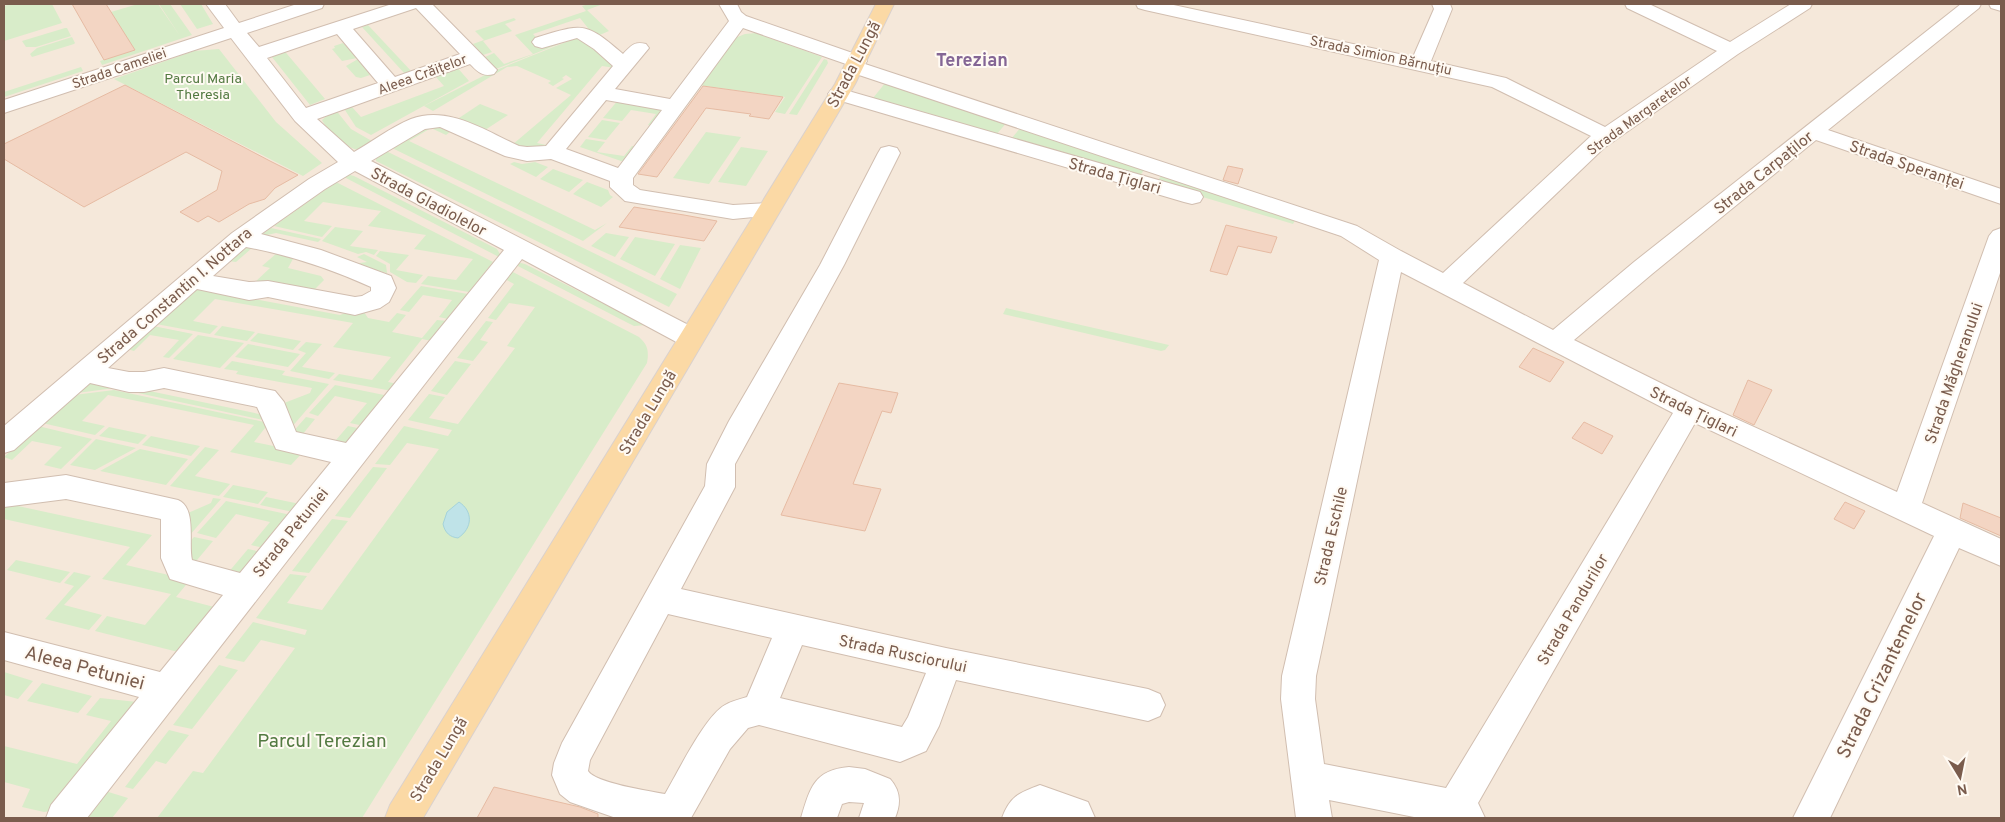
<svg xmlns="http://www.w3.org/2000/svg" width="2005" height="822" font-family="Overpass,sans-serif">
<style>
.residential{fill:#f5e8da}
.green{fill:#d8ecc9}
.water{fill:#bfe3e8;stroke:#a5d3da}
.building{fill:#f3d5c3;stroke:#e6bba3}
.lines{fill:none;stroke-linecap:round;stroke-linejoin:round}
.minor-casing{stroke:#d1beb0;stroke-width:2}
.major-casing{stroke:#dad1cd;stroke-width:2}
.minor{fill:#fff;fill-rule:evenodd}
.major{fill:#fbd9a5;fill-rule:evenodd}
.labels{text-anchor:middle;stroke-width:4;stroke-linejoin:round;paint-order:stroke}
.far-street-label{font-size:14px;fill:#7a5c4d;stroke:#fffaf3}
.far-park-label{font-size:14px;fill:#537a41;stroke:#fffaf3}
.street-label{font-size:16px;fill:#7a5c4d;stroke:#fffaf3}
.far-district-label{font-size:18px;font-weight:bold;fill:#846695;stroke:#fffaf3}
.near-street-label{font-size:19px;fill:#7a5c4d;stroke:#fffaf3}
.near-park-label{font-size:19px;fill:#537a41;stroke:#fffaf3}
</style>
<rect width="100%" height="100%" fill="#fdf6ec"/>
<!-- residential -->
<path class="residential" d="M4 4H2001V818H4Z"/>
<!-- green -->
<path class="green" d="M12 4H52L62 23 4 41V6Z
M138 4H158L180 36 159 4H170L192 35 102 65 100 61 134 50 111 12Z
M180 4H201L213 24 197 29Z
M589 4H603L587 10 609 31 595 37 580 18 533 34 544 46 579 36 496 69 485 57 494 53 504 64 533 54 515 35 586 11 582 6Z
M514 18 516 20 505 24 512 31 483 41 492 52 483 55 473 44 484 40 475 31Z
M368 25 412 72 405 74 362 27Z
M65 28H67L71 36 36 47H26L22 41Z
M756 33 822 57 785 114 775 112 785 97 698 85 735 38 745 34Z
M581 36 615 68 602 66 537 143 551 146 540 150 512 145 571 95 556 88 572 79 566 75 562 78 564 79 553 86 548 83 551 81 517 66 507 67 433 111 424 106 489 73Z
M72 37 75 43 74 44 32 57 30 54 37 48Z
M343 43 357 58 342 61 332 49 335 48 334 46Z
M282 48 325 99 310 105 272 57Z
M219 49 276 122 322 163 303 176 114 79 194 51Z
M358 59 370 75 361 78 356 77 346 66Z
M824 59 827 60 828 63 797 115 789 114Z
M456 66 469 81 371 135 356 127 343 107 369 98 371 100 352 107 361 117 444 86 435 76Z
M81 67 83 71 4 97V92Z
M886 82 1008 121 996 135 873 98Z
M619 99 666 107 654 126 648 125 656 114 631 110 622 121 603 118Z
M480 104 508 115 485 130 503 138 499 140 456 120Z
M335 109 351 129 377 144C371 146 364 150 358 150 348 149 326 129 322 120Z
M602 120 620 123 606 140 588 137Z
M433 125 450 132 446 135 431 128 409 141 595 230 607 223 583 241 392 148 427 126Z
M1022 126 1147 166 1139 177 1011 139Z
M706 132 741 137 709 184 673 178Z
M586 139 605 142 597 152 624 156 632 146 639 147 624 162 580 147Z
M741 147 768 151 746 186 718 182Z
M384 150 677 294 669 307 376 161V156Z
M514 162 522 164 535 162 548 167 536 177 510 164Z
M553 169 583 180 569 192 540 179Z
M1164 172 1298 215 1293 224 1156 183Z
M346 174 354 176 497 249 500 254 499 257 344 177Z
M336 182 493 262 469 292 421 284 428 276 456 280 473 259 414 249 426 235 368 226 381 211 323 202 304 221 332 226 322 237 274 226Z
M587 182 608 190 610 195 613 197 601 207 573 194Z
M335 227 363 231 350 246 378 250 374 255 366 252 358 254 322 241Z
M271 228 321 239 318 242 276 233 258 237Z
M606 233 629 237 615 257 591 246Z
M635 237 675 244 655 276 620 259Z
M247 244 294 257 288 268 321 276 324 280 314 290 255 282 270 268 262 266 277 253 252 248 236 262 228 261Z
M680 245 701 248 680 289 660 279Z
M380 251 409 255 396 270 423 275 416 283 407 282 390 272V264L376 256Z
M364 254 386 265 387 273 353 264 367 262 357 257Z
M521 263 525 264 646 325 634 326 628 323 514 264Z
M509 270 639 337C648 345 649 351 647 363L362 818H157L193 771 203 773 295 648 261 640 244 662 225 658 253 622 305 635 307 630 256 618 290 574 307 576 287 603 322 610 439 449 407 443 390 465 375 464 404 426 448 436 452 430 408 420 429 394 445 397 429 418 458 424 515 348 507 346 535 307 509 303 496 320 488 318 514 284 503 278Z
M200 286 249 298 340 315 353 310 364 312 368 318 389 322 397 313 406 315 392 332 422 338 437 320 447 321 432 341 422 339 388 382 398 384 392 391 333 380 339 374 372 380 391 357 333 347 353 323 215 299 193 321 218 326 210 334 156 324Z
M421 286 468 294 448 319 439 317 452 300 423 295 409 312 400 310Z
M1006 308 1169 345 1165 350 1161 351 1003 314Z
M486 321 493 322 480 340 488 342 473 361 457 358Z
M153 326 193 334 169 358 163 357 179 340 150 335 134 351 127 349Z
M222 326 255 332 247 341 214 335Z
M258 333 301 341 293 350 250 341Z
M198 335 244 343 220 368 173 359Z
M306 342 322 344 302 367 335 373 329 379 290 371 306 353 298 350Z
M248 344 300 354 288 367 235 357Z
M232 361 285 371 282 375 329 384 290 429 279 405 310 393 312 388 236 374 238 371 224 369Z
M455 361 471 364 447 395 431 391Z
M92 379 259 414 268 421 115 388 77 393Z
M335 385 389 396 364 426 350 423 367 403 335 396 318 416 309 413Z
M114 390 269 423 254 442 303 452 291 465 230 452 254 425 108 395 82 421 105 426 95 435 42 423 74 395Z
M306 417 315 419 298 440 330 447 348 426 362 429 344 450 295 440 291 434Z
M38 426 92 439 61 469 44 465 62 447 32 441 12 460 4 457Z
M109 427 147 435 138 444 99 436Z
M151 436 200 446 191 456 142 445Z
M96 439 136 448 95 470 70 465Z
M205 447 219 450 195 476 230 484 219 496 170 486Z
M140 449 188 459 166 485 100 471Z
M373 467 387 468 350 518 335 516Z
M233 485 268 492 258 504 223 497Z
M266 497 300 504 293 512 260 505Z
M213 498 221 499 183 543 188 513 211 503Z
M226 501 291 515 264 548 251 545 270 522 236 514 216 538 197 533Z
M4 503 152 535 126 565 190 580 176 597 214 607 178 652 95 631 107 616 145 625 171 594 102 579 130 547 4 519Z
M332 519 348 521 309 573 292 571Z
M194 537 213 541 192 566 227 574 248 549 261 552 239 580 190 568 183 549Z
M16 560 70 572 60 583 7 570Z
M74 572 91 576 64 605 102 615 89 630 45 619 74 586 64 583Z
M219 665 238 670 192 729 173 725Z
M4 672 33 681 18 699 4 695Z
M42 683 92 696 78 713 27 701Z
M100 698 137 702 51 811 44 812 22 807 30 789 4 782V746L77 764 111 721 86 715Z
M169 730 189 735 166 764 156 761 133 789 125 787Z
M102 790 128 798 112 818H81Z"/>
<!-- water -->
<path class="water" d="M459 502C473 511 473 528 458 538 450 537 445 533 443 524L447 512Z"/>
<!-- building -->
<path class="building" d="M72 4H106L135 50 104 60Z
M125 85 270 161 298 175 275 188 265 199 249 204 219 222 208 216 198 222 180 212 217 190 222 171 186 152 84 207 4 159V144Z
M703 86 783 97 769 119 749 116 751 114 706 108 657 177 638 174Z
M1228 166 1243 169 1238 184 1223 180Z
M634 207 684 215 717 221 704 241 619 227Z
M1226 225 1277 237 1271 253 1238 246 1227 275 1210 271Z
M1533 348 1564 362 1550 382 1519 367Z
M1748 380 1772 390 1754 425 1733 415Z
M839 383 898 393 891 413 882 411 853 484 881 489 865 531 781 515Z
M1584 422 1613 436 1602 454 1572 438Z
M1845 502 1865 511 1854 529 1834 519Z
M1963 503 2001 518V536L1960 518Z
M494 787 580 807 598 814V818H477Z"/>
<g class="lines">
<defs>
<path id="minor" d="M206 4H225L239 23 297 4H324L322 8 247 33 259 47 392 4H432L497 70 494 74C482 77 478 72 470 64L317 119 354 152C372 142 391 127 411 119 448 105 486 131 519 146L527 147 546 146 613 66 594 49 577 38 542 48 535 46 532 42 535 38C582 24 584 20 623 54 631 46 634 41 646 44L649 48 615 89 670 99 729 21 719 4H737L741 12 746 16 864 57 867 61 865 64 1357 226 1401 251 1443 273 1591 136 1492 87 1145 10 1138 8 1136 4H1169L1413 57 1434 9 1432 4H1450L1452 9 1431 61 1506 78 1605 127 1717 51 1627 8 1625 4H1649L1730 42 1791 4H1812L1810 8 1738 54 1604 148 1463 283 1553 330 1634 262 1961 4H1981L1979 8 1828 130 2001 189V204L1816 140 1652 274 1574 340 1699 402 1897 492 1989 236 1993 231 2001 228V270L1922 503 2001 539V566L1959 548 1830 818H1793L1934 536 1695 423 1478 803 1485 818H1419L1329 800 1332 818H1296L1281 699 1282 676 1379 260 1341 236 847 71 844 67 846 64 743 28 633 178V185L640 190 733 205 768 203 776 205 780 210 776 215 733 219 625 201 610 187V181L551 159 527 161 505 156 440 127 425 129 371 161 700 331 704 338 700 345 691 347 682 345 522 259 87 818H46L51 805 139 697 4 660V632L160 672 223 595 170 579 161 558V519L66 499 4 507V483L66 475 178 500C197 508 188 543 192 560L240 573 331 462 276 449 257 407 164 388 144 392H129L90 383 14 450 4 453V426L232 233 309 179 338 162 295 121 231 38 4 113V100L224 28ZM416 8 460 54 395 77 353 29ZM337 34 378 83 306 108 267 58ZM606 100 662 110 618 168 566 149ZM355 171 504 250 346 443 296 432 284 402 275 391 164 368 144 372H129L108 368 197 289 249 300 268 297 355 315 380 308 389 302 396 288 391 276 321 250 261 234 325 189ZM246 247C290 255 331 269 371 287V291L362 296 355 297 268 281 249 282 213 276ZM1401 272 1673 413 1446 788 1324 764 1315 699 1316 676Z
M1989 4H2001V11L1991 8Z
M838 88 1200 192 1203 197 1200 202 1192 204 1184 202 831 98 828 94 831 90Z
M889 146 897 148 900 153 844 265 735 464V487L681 589 946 648 1148 689 1160 694 1165 705 1160 716 1148 721 956 680 939 726 926 751 900 762 759 725 748 728 730 749 691 818H616L570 802 560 794 552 775 554 763 562 743 705 486 707 464 729 421 820 265 878 153 881 148ZM668 614 772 638 747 697C740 699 732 701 725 705 705 716 678 772 665 794 649 791 595 783 588 771L590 760ZM802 645 926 673 908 717 902 727 780 698Z
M849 767 865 769 890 779C901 791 901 804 895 818H859L864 803 849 802 842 804 837 818H801C810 788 814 770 849 767Z
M1040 785 1088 802 1095 818H1002C1010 796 1019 793 1040 785Z"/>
<path id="major" d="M876 4H894L855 84 423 818H385L390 805 835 84Z"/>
</defs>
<!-- minor casing -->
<use href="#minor" class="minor-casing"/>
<!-- major casing -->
<use href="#major" class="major-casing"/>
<!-- minor -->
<use href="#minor" class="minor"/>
<!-- major -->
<use href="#major" class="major"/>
</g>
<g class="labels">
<!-- far-street labels -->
<g class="far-street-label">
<text transform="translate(1381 55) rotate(12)" y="5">Strada Simion Bărnuțiu</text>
<text transform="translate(119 68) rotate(-19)" y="5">Strada Cameliei</text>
<text transform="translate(422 74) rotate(-20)" y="5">Aleea Crăițelor</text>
<text transform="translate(1639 115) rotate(-36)" y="5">Strada Margaretelor</text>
</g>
<!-- far-park labels -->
<g class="far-park-label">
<text x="203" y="83">Parcul Maria<tspan x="203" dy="16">Theresia</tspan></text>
</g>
<!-- street labels -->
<g class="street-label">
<text transform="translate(853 64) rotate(-62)" y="6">Strada Lungă</text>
<text transform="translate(1907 164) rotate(19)" y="6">Strada Speranței</text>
<text transform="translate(1763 172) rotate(-39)" y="6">Strada Carpaților</text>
<text transform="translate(1115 175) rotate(16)" y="6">Strada Țiglari</text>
<text transform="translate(429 201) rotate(28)" y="6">Strada Gladiolelor</text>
<text transform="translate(174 295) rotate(-41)" y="6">Strada Constantin I. Nottara</text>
<text transform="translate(1953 373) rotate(-71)" y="6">Strada Măgheranului</text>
<text transform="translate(1694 411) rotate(26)" y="6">Strada Țiglari</text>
<text transform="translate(647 412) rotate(-59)" y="6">Strada Lungă</text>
<text transform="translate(290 532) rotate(-51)" y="6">Strada Petuniei</text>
<text transform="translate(1330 536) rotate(-77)" y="6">Strada Eschile</text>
<text transform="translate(1572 609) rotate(-60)" y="6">Strada Pandurilor</text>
<text transform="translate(903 653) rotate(12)" y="6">Strada Rusciorului</text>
<text transform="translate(438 759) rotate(-59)" y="6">Strada Lungă</text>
</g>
<!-- far-district labels -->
<g class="far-district-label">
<text x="972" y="66">Terezian</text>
</g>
<!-- near-street labels -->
<g class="near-street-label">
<text transform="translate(85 667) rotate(15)" y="7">Aleea Petuniei</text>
<text transform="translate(1881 675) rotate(-64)" y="7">Strada Crizantemelor</text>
</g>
<!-- near-park labels -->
<g class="near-park-label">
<text x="322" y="747">Parcul Terezian</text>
</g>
</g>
<!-- border -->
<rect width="2005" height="822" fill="none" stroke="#7a5c4d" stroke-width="10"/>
<!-- north arrow -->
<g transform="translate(1960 777) rotate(170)" stroke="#fffaf3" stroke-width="4" paint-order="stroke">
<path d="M0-4L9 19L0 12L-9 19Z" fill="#7a5c4d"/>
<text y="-8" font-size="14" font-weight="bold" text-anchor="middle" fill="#7a5c4d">N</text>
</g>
</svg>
